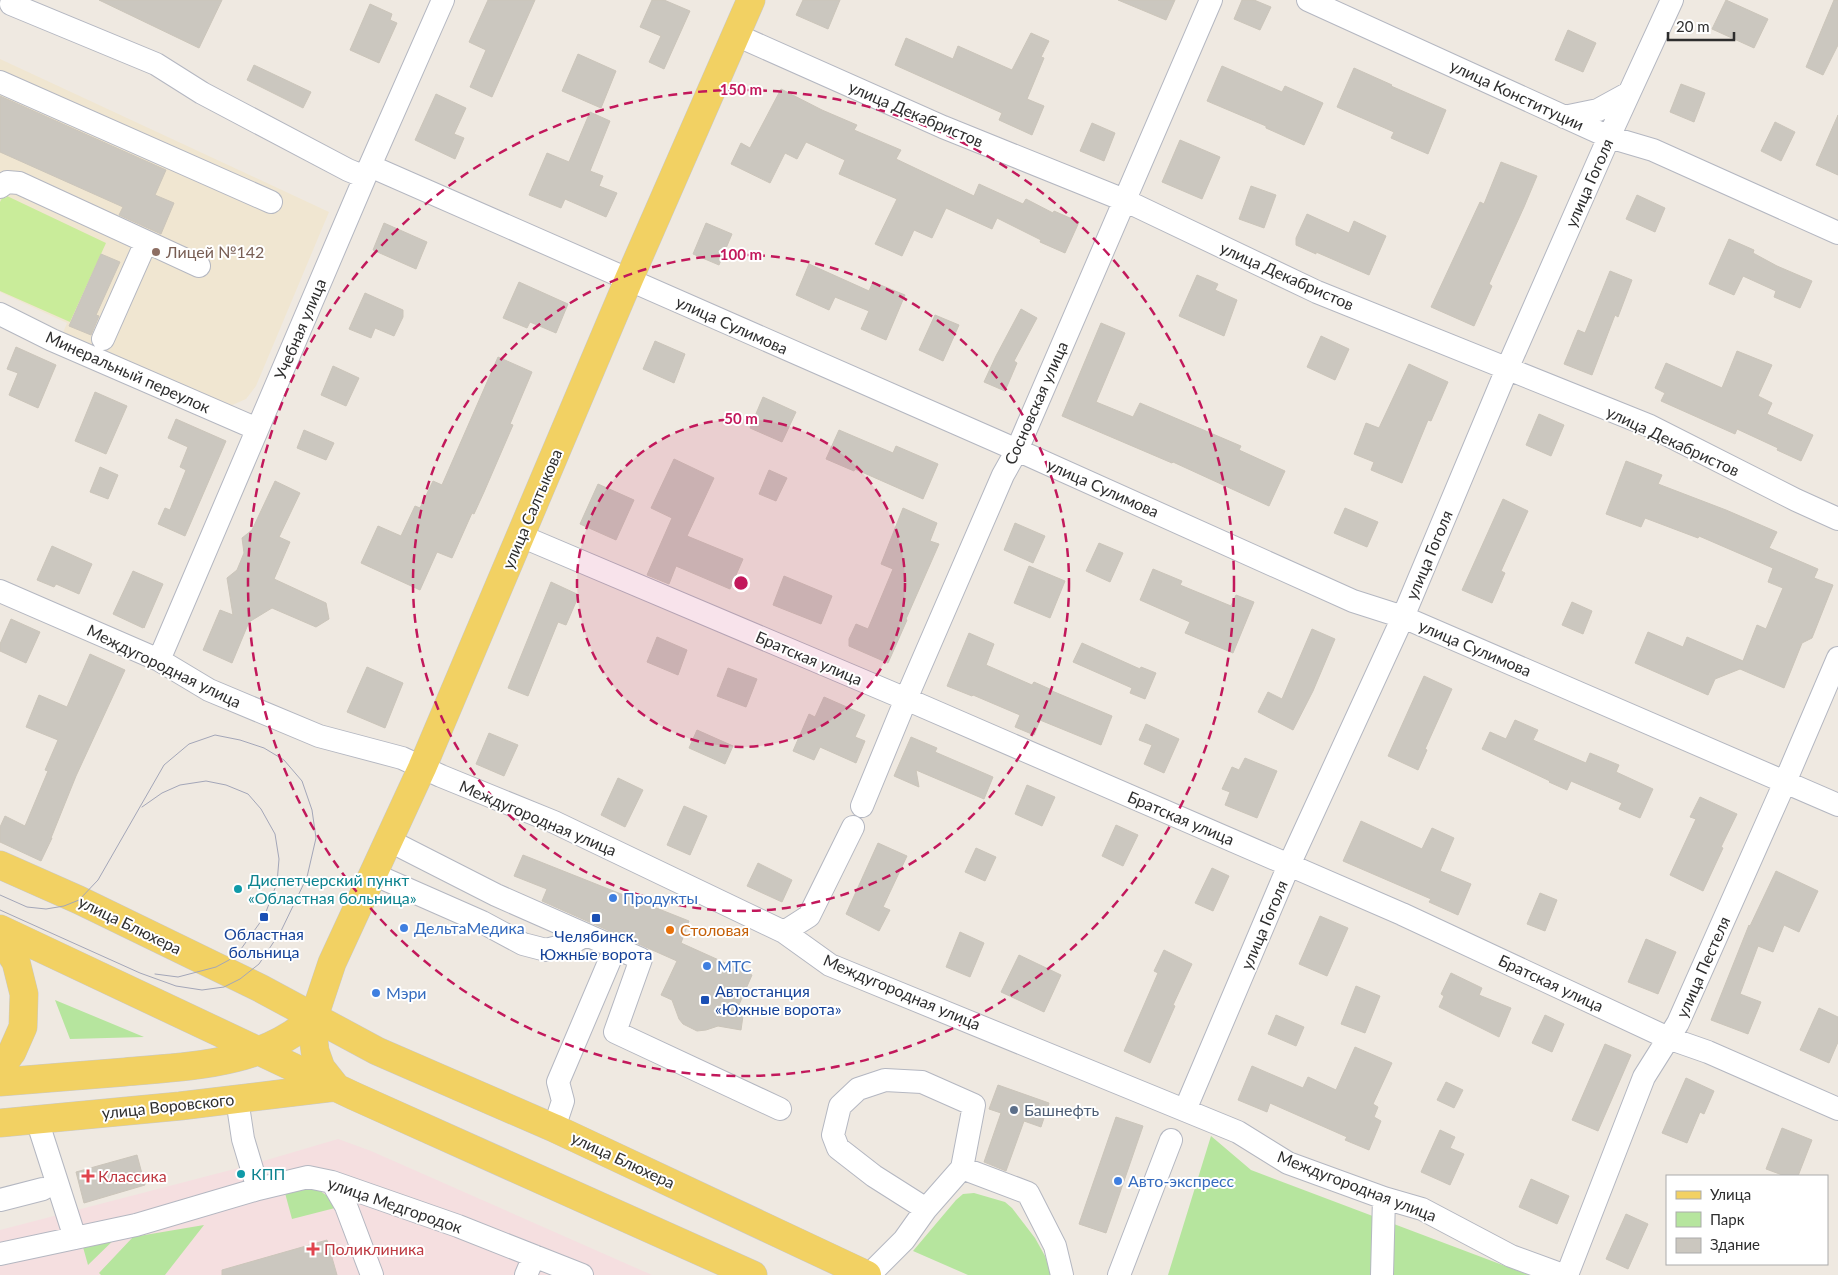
<svg xmlns="http://www.w3.org/2000/svg" width="1838" height="1275" font-family="Lato,sans-serif">
<style>
.education{fill:#f0e6d1}
.medical{fill:#f5dfe0}
.green{fill:#b6e59e}
.pitch{fill:#c9ec9a}
.building{fill:#cbc7bf;stroke:#cbc5ba}
.lines{fill:none;stroke-linecap:round;stroke-linejoin:round}
.minor-casing{stroke:#b4b7c1;stroke-width:24}
.major-casing{stroke:#c9c9c9;stroke-width:29}
.minor{stroke:#fff;stroke-width:22}
.major{stroke:#f2d163;stroke-width:28}
.tram{stroke:#a3a6b8;stroke-width:1}
.ring{fill:none;stroke:#c2185b;stroke-width:2.5;stroke-dasharray:9 6}
.education-dot{fill:#8d6e63;stroke:#fff;stroke-width:2}
.culture-dot{fill:#0f9aa8;stroke:#fff;stroke-width:2}
.shop-dot{fill:#3f7fe0;stroke:#fff;stroke-width:2}
.transit-dot{fill:#1a4fb4;stroke:#fff;stroke-width:2}
.food-dot{fill:#e8710a;stroke:#fff;stroke-width:2}
.service-dot{fill:#5c6f8a;stroke:#fff;stroke-width:2}
.health-dot{fill:#e0444e;stroke:#fff;stroke-width:2}
.labels{text-anchor:middle;stroke-width:4;stroke-linejoin:round;paint-order:stroke}
.street-label{font-size:16px;fill:#2e2e2e;stroke:#fff}
.education-label{font-size:16px;fill:#785e54;stroke:#fff;text-anchor:start}
.culture-label{font-size:16px;fill:#0d838f;stroke:#fff;text-anchor:start}
.shop-label{font-size:16px;fill:#366cbe;stroke:#fff;text-anchor:start}
.food-label{font-size:16px;fill:#c56008;stroke:#fff;text-anchor:start}
.transit-label{font-size:16px;fill:#164399;stroke:#fff}
.service-label{font-size:16px;fill:#4e5e75;stroke:#fff;text-anchor:start}
.health-label{font-size:16px;fill:#be3a42;stroke:#fff;text-anchor:start}
.centre{fill:#c2185b;stroke:#fff;stroke-width:2.5}
.ring-label{font-size:15px;text-anchor:middle;font-weight:bold;fill:#c2185b;stroke:#fff;stroke-width:4;stroke-linejoin:round;paint-order:stroke}
</style>
<rect width="100%" height="100%" fill="#efe9e1"/>
<!-- education -->
<path class="education" d="M0 59 329 212 256 386 246 399 230 406 62 335 67 323 0 292Z"/>
<!-- medical -->
<path class="medical" d="M338 1139 371 1151 652 1275H0V1230L250 1165Z"/>
<!-- green -->
<path class="green" d="M55 1000 144 1037 70 1039Z
M1211 1136 1251 1170 1529 1275H1168Z
M316 1188 330 1198 335 1208 292 1219 285 1193Z
M974 1193 1005 1202 1012 1208 1035 1238 1045 1256 1052 1275H968L913 1251 956 1200 963 1194Z
M204 1225 165 1275H101L99 1273 133 1237Z
M124 1230 88 1265 81 1240Z"/>
<!-- pitch -->
<path class="pitch" d="M3 196 6 198 7 196 106 243 70 322 0 291V202Z"/>
<!-- building -->
<path class="building" d="M99 0H222L199 48Z
M488 0H535L492 97 470 87 486 50 469 42Z
M652 0H664L690 11 664 69 649 62 661 36 640 27Z
M803 0H840L828 29 796 15Z
M1118 0H1175L1166 20Z
M1242 0H1254L1271 7 1260 30 1234 19Z
M1726 0 1768 19 1754 48 1712 29Z
M1834 0H1838V45L1823 75 1806 67Z
M370 4 392 14 390 20 397 23 379 63 350 50Z
M1568 30 1596 43 1583 72 1555 60Z
M1031 33 1049 41 1041 57 1044 58 1027 99 1044 106 1032 135 999 120 1002 113 895 65 906 38 953 59 958 46 1012 70Z
M578 54 616 71 601 108 562 91Z
M254 65 311 92 303 108 247 80Z
M1222 66 1282 92 1285 86 1323 103 1304 145 1266 128V126L1207 101Z
M1354 68 1392 85 1391 86 1446 110 1428 154 1391 138 1394 132 1337 107Z
M1681 84 1705 93 1694 122 1670 112Z
M781 89 822 110 857 125 854 130 901 150 896 159 974 196 979 184 1023 204 1026 199 1053 213 1054 211 1079 222 1065 253 1040 242 1041 240 997 218 992 229 946 208 932 238 914 230 902 256 875 244 897 199 839 174 845 160 806 142 797 159 785 153 770 183 731 164 741 143 750 148Z
M436 94 466 108 454 134 464 138 455 159 415 140Z
M0 96 166 170 155 195 174 203 161 234 119 215 123 207 0 152Z
M590 112 610 121 590 171 603 176 599 186 617 193 606 217 565 199 561 208 529 195 547 153 569 162Z
M1838 115V175L1816 165Z
M1775 122 1795 132 1781 161 1761 151Z
M1092 123 1115 133 1104 161 1080 151Z
M1180 140 1220 157 1202 199 1162 182Z
M1501 162 1537 176 1524 207 1489 284 1492 286 1474 326 1431 307 1480 202 1484 204Z
M1251 186 1276 195 1264 228 1239 219Z
M1637 195 1665 208 1655 232 1626 219Z
M1307 214 1349 233 1354 221 1386 236 1369 275 1316 252V254L1296 245V238Z
M384 223 427 242 416 269 373 250Z
M706 223 732 234 719 265 693 254Z
M1729 239 1754 250 1753 253 1777 266 1812 281 1800 308 1774 297 1776 291 1743 276 1734 295 1709 284Z
M101 254 120 262 96 315 99 316 91 335 69 326Z
M809 264 869 291 873 282 905 295 886 340 861 329 869 311 835 297 829 310 796 295Z
M1610 271 1632 280 1618 317 1615 315 1592 375 1564 364 1578 330 1585 333Z
M1197 275 1218 284 1215 290 1237 300 1224 336 1179 316Z
M519 282 568 304 556 333 530 322 527 328 503 318Z
M365 293 403 310V317L394 336 375 328 371 338 349 329Z
M1021 309 1037 318 1014 361 1017 363 1005 391 984 382 996 356Z
M935 315 959 325 943 361 919 350Z
M1101 323 1125 333 1096 402 1133 417 1140 403 1241 446 1239 450 1285 471 1269 506 1173 462 1172 463 1062 416Z
M1321 336 1349 349 1335 380 1307 367Z
M655 341 685 354 674 383 643 369Z
M16 347 56 365 38 408 9 395 18 373 7 369Z
M1737 351 1772 365 1758 396 1772 403 1767 414 1813 435 1801 461 1777 450 1778 448 1737 429 1735 434 1661 401 1665 393 1655 388 1666 363 1722 388Z
M498 357 532 372 510 424 513 425 484 492 474 514 472 513 452 558 437 552 420 590 361 563 378 526 401 536 415 506 420 508 433 481 442 485Z
M1409 364 1448 382 1431 421 1428 420 1402 483 1371 470 1374 462 1354 454 1366 423 1379 428Z
M333 366 359 378 346 406 321 395Z
M95 392 127 406 106 454 75 441Z
M763 397 796 412 782 442 750 428Z
M1539 414 1564 425 1551 456 1526 445Z
M176 419 226 441 185 536 158 524 165 508 170 510 186 470 180 467 188 447 168 438Z
M304 430 334 443 326 460 297 448Z
M839 430 893 453 896 446 938 464 923 499 855 469 854 471 826 459Z
M674 459 714 478 687 536 743 559 730 589 676 566 669 584 647 575 672 518 651 508Z
M1626 461 1662 475 1658 484 1726 510 1777 532 1769 548 1818 569 1814 578 1833 585 1812 638 1802 643 1784 688 1740 669 1715 679 1708 695 1635 663 1648 632 1683 647 1687 637 1743 661 1757 625 1766 629 1783 588 1768 582 1773 568 1699 536 1698 538 1645 518 1641 527 1606 514Z
M100 467 118 475 108 499 90 492Z
M769 470 787 478 776 501 759 494Z
M275 481 300 493 279 537 290 542 274 579 326 603 329 619 316 627 272 608 249 622 232 663 203 650 220 610 233 615 227 578 237 570 244 553 242 538 252 530Z
M598 484 634 500 616 540 580 524Z
M1503 499 1528 511 1501 571 1505 573 1492 603 1462 590Z
M903 508 937 523 930 541 939 544 906 619 907 620 888 663 849 646V639L856 624 868 629 893 569 881 564Z
M1345 508 1378 522 1367 547 1334 533Z
M1015 523 1045 536 1033 563 1004 550Z
M1099 543 1123 553 1110 582 1086 571Z
M52 546 92 564 79 594 56 584 54 587 37 580Z
M1029 566 1065 581 1050 618 1014 603Z
M1153 569 1182 581 1180 585 1231 606 1236 595 1254 602 1233 653 1185 633 1190 622 1140 600Z
M133 571 163 584 144 628V626L143 628 113 614Z
M784 576 832 596 821 624 773 605Z
M551 582 579 595 566 625 558 622 528 696 508 688Z
M1572 602 1592 611 1583 634 1562 625Z
M11 619 40 632 26 663 0 651V644Z
M1312 629 1335 639 1313 691 1293 730 1258 712 1268 692 1282 699Z
M969 633 994 644 986 665 1032 685 1034 682 1052 690V691L1112 716 1101 745 1040 720 1034 735 1015 727 1020 715 973 695 972 696 947 686Z
M657 637 687 650 678 675 647 662Z
M1082 643 1140 669 1141 667 1156 673 1145 699 1130 693 1132 688 1073 662Z
M90 654 125 670 76 776 51 838H52L41 861 0 842V827L5 816 25 826 48 771 45 770 58 740 26 727 39 695 67 707Z
M367 667 403 683 385 728 347 712Z
M728 668 757 679 746 707 717 696Z
M1424 676 1452 689 1425 749 1427 750 1418 770 1388 756Z
M824 697 865 715 855 737 865 741 856 763 820 747 814 760 793 751 809 714 815 717Z
M1515 720 1538 730 1533 740 1586 763 1590 753 1619 765 1616 772 1653 789 1640 818 1619 809 1622 803 1571 781 1567 790 1549 782 1550 781 1482 749 1490 732 1506 739Z
M1146 724 1179 739 1164 773 1144 764 1152 745 1139 740Z
M697 730 733 746 725 764 689 748Z
M489 733 518 745 504 776 476 764Z
M911 737 937 748 935 752 993 777 984 799 916 770 919 787 894 776Z
M1245 758 1277 771 1257 818 1225 805 1230 792 1222 789 1232 767 1239 770Z
M618 778 643 790 625 827 601 815Z
M1027 785 1055 797 1042 826 1015 814Z
M1700 797 1737 814 1721 847 1723 848 1703 891 1670 875 1696 819 1690 817Z
M684 806 707 816 690 855 667 845Z
M1361 821 1422 849 1432 828 1454 838 1440 871 1471 884 1458 915 1429 902 1431 899 1343 861Z
M1116 825 1138 835 1123 866 1102 856Z
M878 843 907 856 883 907 890 910 879 931 846 914Z
M976 848 996 857 985 881 965 872Z
M523 855 689 921 681 943 752 975 738 1007 744 1009 741 1030 718 1026 706 1030 697 1031 683 1024 679 1019 672 1000 661 995 677 961 542 901 547 889 514 876Z
M758 863 792 880 782 902 747 886Z
M1212 868 1229 876 1213 911 1195 903Z
M1776 871 1818 891 1799 932 1784 925 1773 952 1758 946 1740 994 1761 1002 1748 1034 1711 1020 1749 925 1750 926Z
M1540 893 1557 900 1545 931 1527 924Z
M1320 916 1348 928 1327 976 1299 964Z
M960 932 984 943 970 977 946 967Z
M1646 939 1676 952 1658 994 1628 982Z
M1164 950 1192 964 1173 1005 1175 1006 1150 1063 1124 1051 1158 973 1154 971Z
M1019 955 1061 975 1044 1012 1001 992Z
M1451 973 1482 988 1479 995 1511 1008 1499 1037 1439 1007 1444 996 1441 994Z
M1356 986 1380 996 1365 1033 1341 1024Z
M1819 1008 1838 1017V1042L1829 1063 1800 1050Z
M1276 1015 1304 1027 1296 1046 1268 1034Z
M1545 1015 1564 1024 1552 1052 1532 1043Z
M1605 1044 1631 1055 1598 1131 1572 1120Z
M1355 1047 1392 1063 1373 1104 1378 1107 1374 1117 1381 1121 1369 1150 1345 1140 1347 1137 1270 1103 1267 1112 1238 1100 1252 1066 1303 1088 1308 1077 1336 1090Z
M1686 1078 1714 1091 1704 1114 1700 1112 1687 1143 1662 1133Z
M1446 1082 1463 1090 1454 1108 1437 1100Z
M998 1085 1049 1103 1041 1127 1024 1121 1006 1171 984 1162 1001 1113 989 1109Z
M1116 1117 1143 1126 1106 1233 1079 1224Z
M1782 1128 1812 1140 1798 1176H1785L1766 1169Z
M1440 1130 1455 1137 1450 1148 1464 1154 1450 1185 1421 1172Z
M137 1155 145 1185 84 1203 76 1172Z
M1531 1179 1569 1196 1557 1224 1519 1207Z
M1626 1214 1648 1224 1628 1269 1606 1259Z
M327 1240 337 1275H222V1270Z"/>
<g class="lines">
<defs>
<path id="minor" d="M1308 0 1609 137 1653 150 1838 233
M11 4 156 64 202 93 348 170 365 177
M736 35 943 127 1124 200 1317 292 1650 426 1796 500 1838 519
M0 82 271 202
M1564 117 1598 110 1629 93
M370 166 1017 450 1353 601 1403 617 1838 805
M0 187 7 182 19 183 199 266
M0 314 52 340 257 429
M103 339 146 242
M521 536 906 699 1402 914 1668 1038 1708 1052 1838 1109
M0 591 159 660 209 690 319 736 402 758 441 776 554 822 784 932 830 965 1238 1132 1288 1163 1384 1198 1422 1209 1511 1256 1563 1275
M159 660 365 177 443 0
M862 806 906 699 1003 475 1017 450 1211 0
M388 840 496 895 641 959 615 1032 780 1109
M373 874 482 922 523 944 546 950 570 944 586 935
M784 932 809 916 853 827
M237 1099 243 1139 258 1189
M1185 1110 1289 865 1403 617 1507 369 1609 137 1672 0
M37 1120 75 1238
M554 1128 563 1101 558 1082 615 948
M332 1182 346 1206 372 1275
M0 1200 43 1189
M926 1209 874 1176 838 1148 833 1135 840 1106 858 1089 885 1080 922 1082 974 1105 962 1168
M0 1254 136 1225 258 1189 308 1177 332 1182 458 1226 582 1275
M526 1275 534 1256
M869 1275 904 1240 926 1209 962 1168 1028 1193 1055 1246 1062 1275
M1119 1275 1171 1140
M1382 1275 1384 1198
M1567 1275 1644 1077 1678 1023 1785 782 1838 658"/>
<path id="major" d="M0 865 79 900 260 988 377 1051 554 1128 867 1275
M0 929 354 1096 753 1275
M0 937 16 962 24 994 23 1027 12 1052 0 1068
M0 1082C42 1079 83 1075 125 1072 192 1066 263 1065 314 1017
M336 1087 321 1068 315 1051 313 1034 314 1017 332 963 422 768 629 279 751 0
M0 1123 180 1106 336 1087"/>
</defs>
<!-- minor casing -->
<use href="#minor" class="minor-casing"/>
<!-- major casing -->
<use href="#major" class="major-casing"/>
<!-- minor -->
<use href="#minor" class="minor"/>
<!-- major -->
<use href="#major" class="major"/>
<!-- tram -->
<path class="tram" d="M142 807 162 793 180 785 206 781 226 785 248 794 261 809 275 834 279 859 277 883 264 917 241 949 229 960 216 967 178 977 155 974
M0 895 27 907 46 909 64 906 79 900 98 880 164 765 189 744 215 735 240 740 264 748 284 760 302 781 312 810 316 838 307 877 281 931 259 964 240 979 224 987 202 990 176 986 140 973 0 910"/>
</g>
<!-- distance rings -->
<circle cx="741" cy="583" r="164" fill="#c2185b" fill-opacity=".12"/>
<g class="ring">
<circle cx="741" cy="583" r="164"/>
<circle cx="741" cy="583" r="328"/>
<circle cx="741" cy="583" r="493"/>
</g>
<!-- markers -->
<circle class="education-dot" cx="156" cy="252" r="5"/>
<g class="culture-dot">
<circle cx="238" cy="889" r="5"/>
<circle cx="241" cy="1174" r="5"/>
</g>
<g class="shop-dot">
<circle cx="613" cy="898" r="5"/>
<circle cx="404" cy="928" r="5"/>
<circle cx="707" cy="966" r="5"/>
<circle cx="376" cy="993" r="5"/>
<circle cx="1118" cy="1181" r="5"/>
</g>
<g class="transit-dot">
<rect x="259" y="912" width="10" height="10" rx="2.5"/>
<rect x="591" y="913" width="10" height="10" rx="2.5"/>
<rect x="700" y="995" width="10" height="10" rx="2.5"/>
</g>
<circle class="food-dot" cx="670" cy="930" r="5"/>
<circle class="service-dot" cx="1014" cy="1110" r="5"/>
<g class="health-dot">
<path d="M85.5 1168.5h5v5h5v5h-5v5h-5v-5h-5v-5h5z"/>
<path d="M310.5 1241.5h5v5h5v5h-5v5h-5v-5h-5v-5h5z"/>
</g>
<g class="labels">
<!-- street labels -->
<g class="street-label">
<text transform="translate(1517 95) rotate(25)" y="6">улица Конституции</text>
<text transform="translate(916 114) rotate(23)" y="6">улица Декабристов</text>
<text transform="translate(1589 183) rotate(-66)" y="6">улица Гоголя</text>
<text transform="translate(1287 276) rotate(24)" y="6">улица Декабристов</text>
<text transform="translate(732 325) rotate(24)" y="6">улица Сулимова</text>
<text transform="translate(300 329) rotate(-67)" y="6">Учебная улица</text>
<text transform="translate(128 372) rotate(24)" y="6">Минеральный переулок</text>
<text transform="translate(1036 403) rotate(-66)" y="6">Сосновская улица</text>
<text transform="translate(1673 441) rotate(25)" y="6">улица Декабристов</text>
<text transform="translate(1103 488) rotate(24)" y="6">улица Сулимова</text>
<text transform="translate(532 509) rotate(-67)" y="6">улица Салтыкова</text>
<text transform="translate(1429 555) rotate(-67)" y="6">улица Гоголя</text>
<text transform="translate(1475 648) rotate(23)" y="6">улица Сулимова</text>
<text transform="translate(809 658) rotate(23)" y="6">Братская улица</text>
<text transform="translate(164 666) rotate(26)" y="6">Междугородная улица</text>
<text transform="translate(538 818) rotate(23)" y="6">Междугородная улица</text>
<text transform="translate(1181 818) rotate(23)" y="6">Братская улица</text>
<text transform="translate(130 925) rotate(26)" y="6">улица Блюхера</text>
<text transform="translate(1264 925) rotate(-67)" y="6">улица Гоголя</text>
<text transform="translate(1703 967) rotate(-66)" y="6">улица Пестеля</text>
<text transform="translate(1551 983) rotate(25)" y="6">Братская улица</text>
<text transform="translate(902 992) rotate(23)" y="6">Междугородная улица</text>
<text transform="translate(168 1106) rotate(-6)" y="6">улица Воровского</text>
<text transform="translate(623 1160) rotate(25)" y="6">улица Блюхера</text>
<text transform="translate(1357 1186) rotate(21)" y="6">Междугородная улица</text>
<text transform="translate(395 1205) rotate(19)" y="6">улица Медгородок</text>
</g>
<!-- education labels -->
<g class="education-label">
<text x="166" y="258">Лицей №142</text>
</g>
<!-- culture labels -->
<g class="culture-label">
<text x="248" y="886">Диспетчерский пункт<tspan x="248" dy="18">«Областная больница»</tspan></text>
<text x="251" y="1180">КПП</text>
</g>
<!-- shop labels -->
<g class="shop-label">
<text x="623" y="904">Продукты</text>
<text x="414" y="934">ДельтаМедика</text>
<text x="717" y="972">МТС</text>
<text x="386" y="999">Мэри</text>
<text x="1128" y="1187">Авто-экспресс</text>
</g>
<!-- food labels -->
<g class="food-label">
<text x="680" y="936">Столовая</text>
</g>
<!-- transit labels -->
<g class="transit-label">
<text x="264" y="940">Областная<tspan x="264" dy="18">больница</tspan></text>
<text x="596" y="942">Челябинск.<tspan x="596" dy="18">Южные ворота</tspan></text>
<text x="715" y="997" text-anchor="start">Автостанция<tspan x="715" dy="18">«Южные ворота»</tspan></text>
</g>
<!-- service labels -->
<g class="service-label">
<text x="1024" y="1116">Башнефть</text>
</g>
<!-- health labels -->
<g class="health-label">
<text x="98" y="1182">Классика</text>
<text x="324" y="1255">Поликлиника</text>
</g>
</g>
<circle cx="741" cy="583" r="8" class="centre"/>
<g class="ring-label">
<text x="741" y="95">150 m</text>
<text x="741" y="260">100 m</text>
<text x="741" y="424">50 m</text>
</g>
<!-- legend -->
<rect x="1666" y="1175" width="162" height="90" fill="#ffffff" stroke="#ababab"/>
<rect x="1676" y="1191" width="25" height="8" fill="#f2d163" stroke="#ababab"/>
<text x="1710" y="1200" font-size="15" fill="#2e2e2e">Улица</text>
<rect x="1676" y="1212" width="25" height="15" fill="#b6e59e" stroke="#ababab"/>
<text x="1710" y="1225" font-size="15" fill="#2e2e2e">Парк</text>
<rect x="1676" y="1238" width="25" height="15" fill="#cbc7bf" stroke="#ababab"/>
<text x="1710" y="1250" font-size="15" fill="#2e2e2e">Здание</text>
<!-- scale -->
<path d="M1668 32v8h66v-8" fill="none" stroke="#2e2e2e" stroke-width="2.5"/>
<text x="1676" y="32" font-size="15" fill="#2e2e2e" stroke="#ffffff" stroke-width="4" paint-order="stroke">20 m</text>
</svg>
